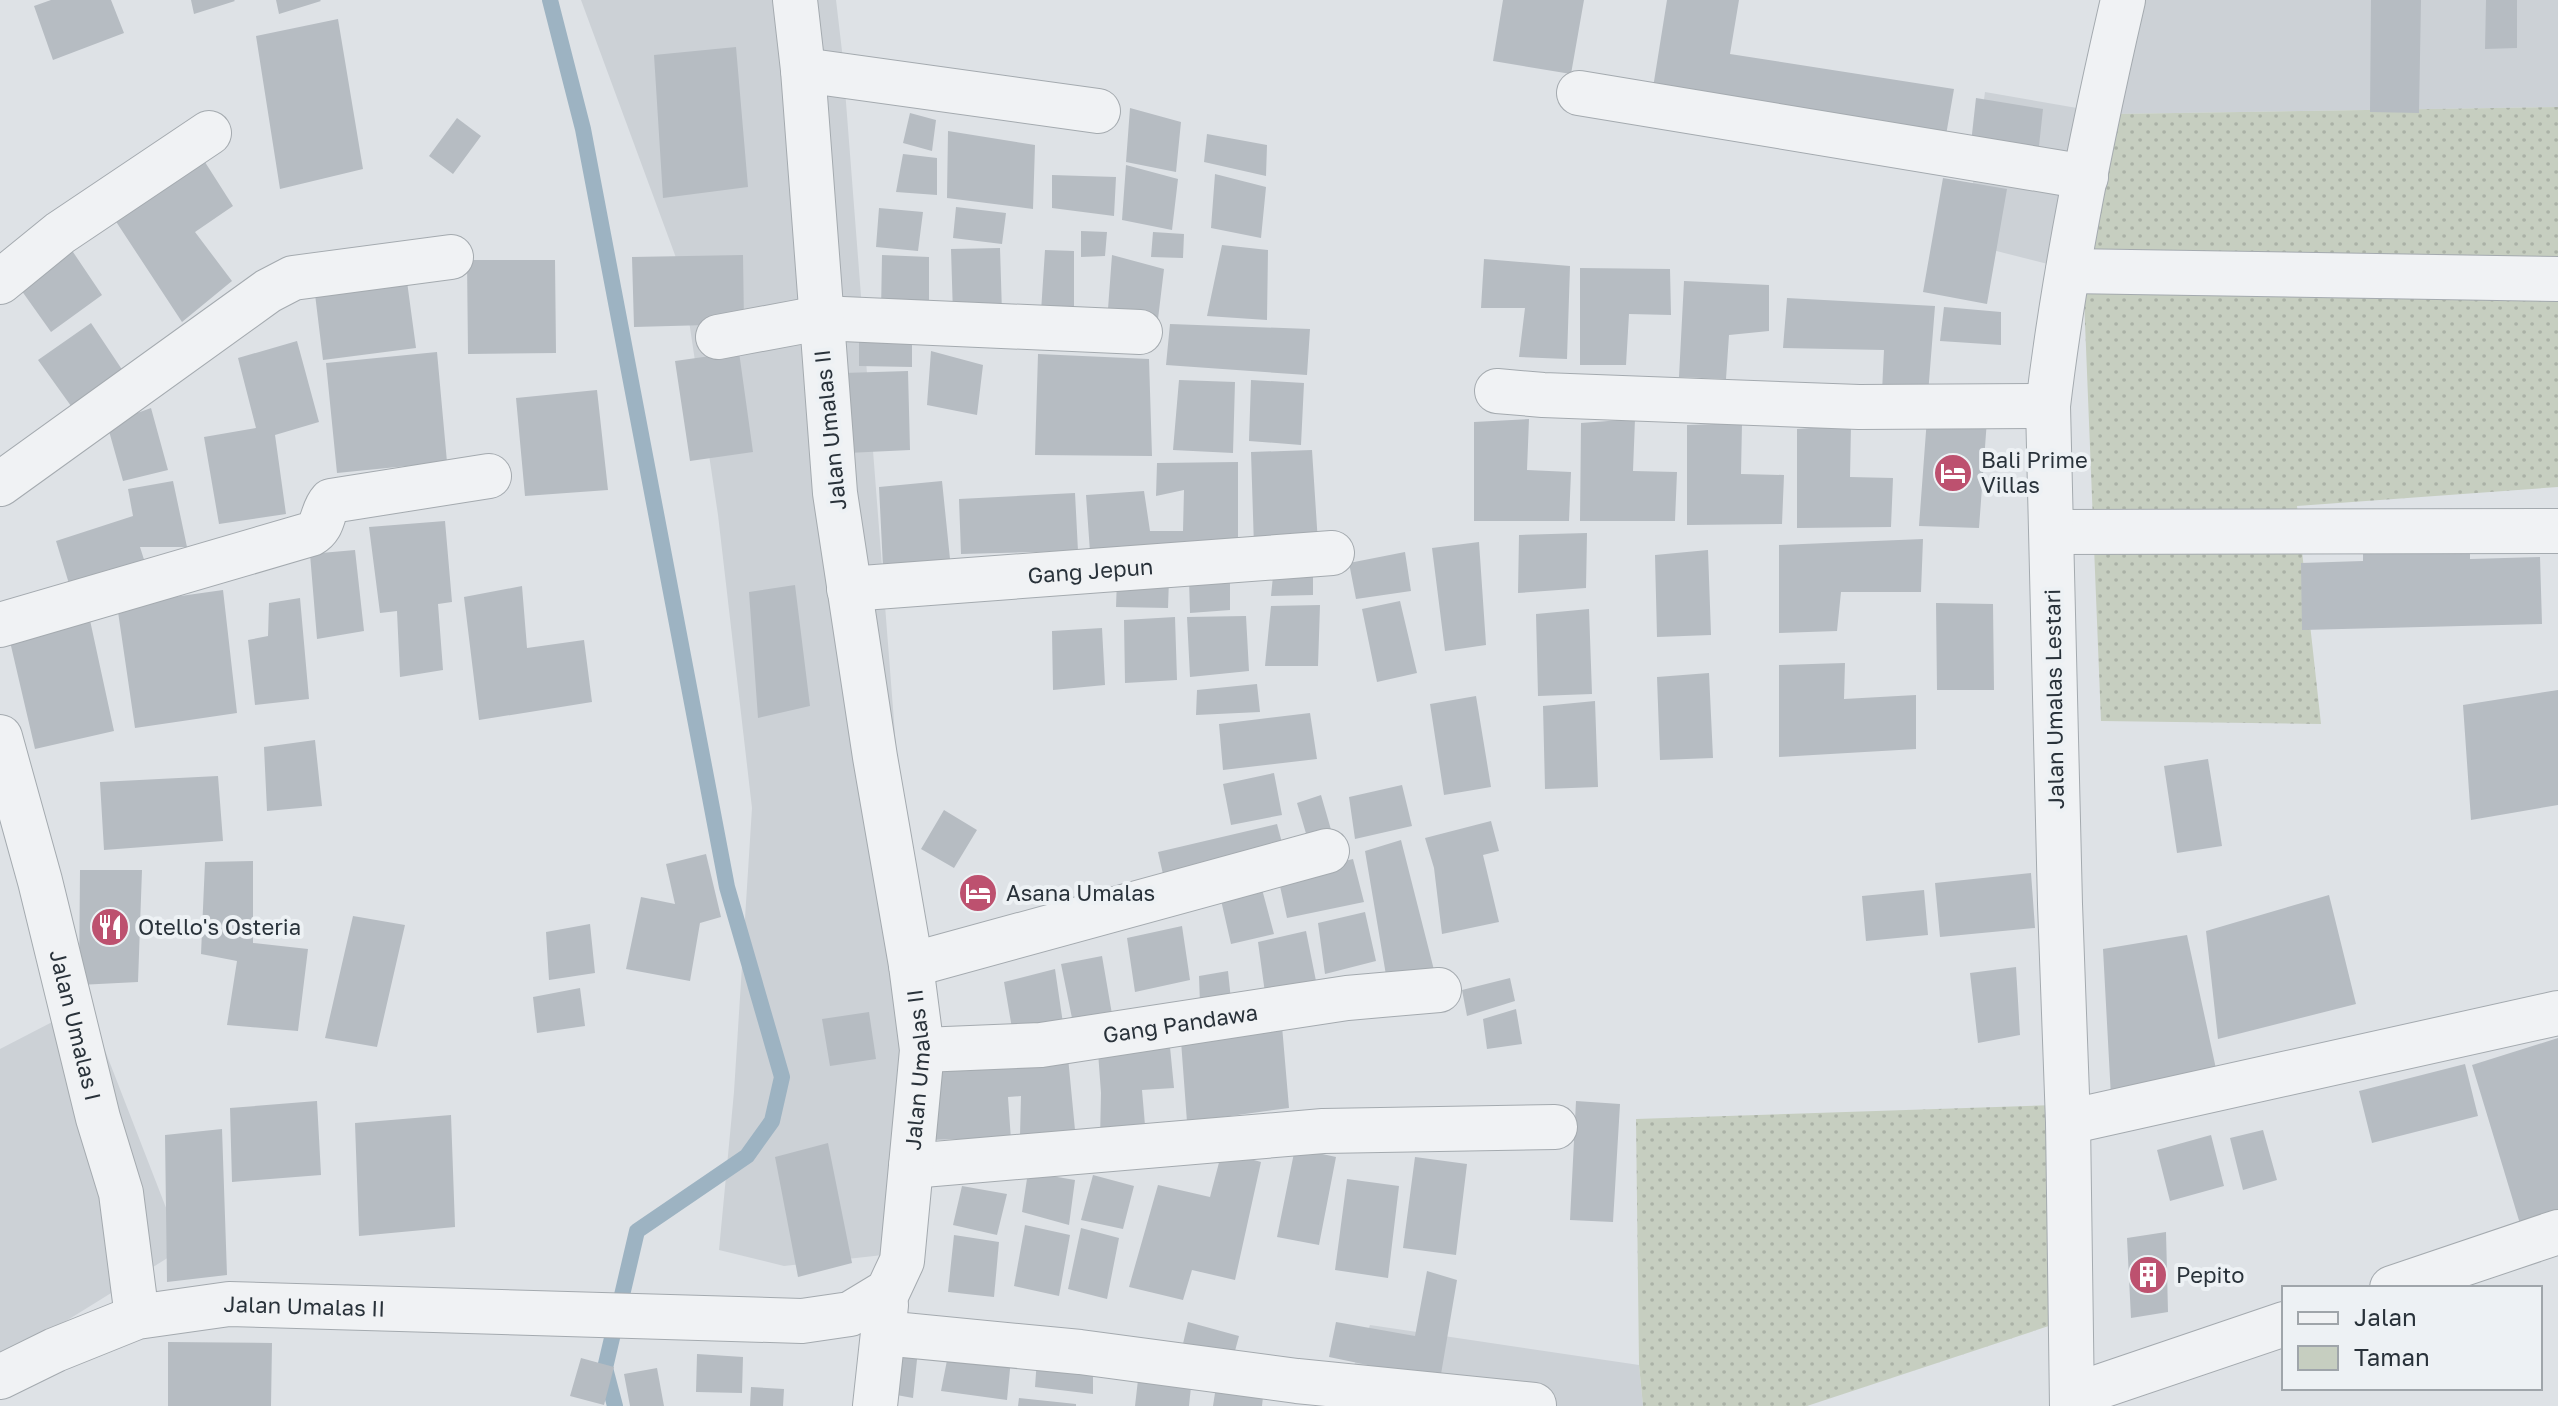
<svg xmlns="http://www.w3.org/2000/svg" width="2558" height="1406" font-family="'Golos Text',sans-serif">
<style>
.built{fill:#ccd1d6}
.green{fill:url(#green-dots)}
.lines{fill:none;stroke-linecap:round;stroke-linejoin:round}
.stream{stroke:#9db3c2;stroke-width:16}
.building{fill:#b6bcc2}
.minor-casing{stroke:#a4aaaf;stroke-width:46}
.tertiary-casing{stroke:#a4aaaf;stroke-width:46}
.minor{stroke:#f0f2f4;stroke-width:44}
.tertiary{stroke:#f0f2f4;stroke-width:44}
.labels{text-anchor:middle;stroke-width:8;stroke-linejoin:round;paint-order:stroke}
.street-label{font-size:22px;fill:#29323a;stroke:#edf1f4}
.poi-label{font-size:22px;fill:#29323a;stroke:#edf1f4;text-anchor:start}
</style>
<defs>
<pattern id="green-dots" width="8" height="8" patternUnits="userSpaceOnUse" patternTransform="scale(2)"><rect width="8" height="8" fill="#c6cec0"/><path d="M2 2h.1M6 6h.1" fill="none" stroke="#aab1a6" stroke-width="1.8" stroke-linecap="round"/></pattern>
</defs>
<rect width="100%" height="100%" fill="#dee2e6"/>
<!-- built -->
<path class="built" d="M581 0H836L842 51 897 760 935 1162 883 1255 784 1266 719 1250 734 1092 752 808 718 515 682 274Z
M2136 0H2558V107L2112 114 2083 273 1965 243 1985 92 2112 114Z
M87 1004 182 1249 0 1362V1049Z
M1370 1325 1639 1365 1643 1406H1338Z"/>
<!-- green -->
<path class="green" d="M2558 107V487L2297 506 2321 724 2101 721 2083 273 2112 114Z
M2088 1104 2085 1314 1807 1406H1643L1639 1365 1636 1119Z"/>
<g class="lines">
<!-- stream -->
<path class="stream" d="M550 0 583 129 727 887 782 1077 772 1121 747 1156 637 1231 605 1368 615 1406"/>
</g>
<!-- building -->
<path class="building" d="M51 0H111L124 33 53 60 34 6Z
M191 0H234L235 1 194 14Z
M276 0H320L321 1 279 14Z
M1503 0H1584L1571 74 1493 61Z
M1667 0H1739L1730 54 1954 89 1945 141 1652 94Z
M2371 0H2421L2419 113 2370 112Z
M2486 0H2517V48L2485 49Z
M338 19 363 169 280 189 256 36Z
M736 47 748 187 663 198 654 55Z
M1976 98 2043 109 2038 155 1971 143Z
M1130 108 1181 122 1176 172 1126 162Z
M910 113 936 120 932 151 903 143Z
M457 118 481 136 453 174 429 156Z
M948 131 1035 145 1033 209 947 198Z
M1207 134 1267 145 1266 176 1204 162Z
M903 154 937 158V195L896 192Z
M203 159 233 206 195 232 232 281 182 322 113 217Z
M1126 165 1178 179 1172 230 1122 220Z
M1215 174 1266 187 1261 238 1211 228Z
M1052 175 1116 177 1114 216 1052 208Z
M1943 178 2007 189 1987 304 1923 292Z
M956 207 1006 213 1002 244 953 238Z
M879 208 923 212 918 251 876 247Z
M1081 231 1107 232 1105 256 1081 257Z
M1153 232 1184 234 1183 258 1151 257Z
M1222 245 1268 250 1267 320 1207 316Z
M1000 248 1002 313 953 315 951 249Z
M71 249 102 295 51 332 19 287Z
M1045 250 1074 251V313L1041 312Z
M743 255 744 324 634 327 632 257Z
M882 255 929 257V311L881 312Z
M1112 255 1164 269 1158 319 1108 309Z
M1484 259 1570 266 1567 359 1519 357 1525 308H1481Z
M467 260H555L556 353 468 354Z
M1580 268 1670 269 1671 315 1629 314 1626 365H1580Z
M406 274 416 348 323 360 314 286Z
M1684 281 1769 285V331L1729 335 1726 379 1679 377Z
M1787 298 1935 306 1928 394 1882 392 1884 350 1783 348Z
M1944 307 2001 312V345L1940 341Z
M91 323 123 371 71 406 38 360Z
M1170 324 1310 329 1307 375 1166 365Z
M859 338H912V367L859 366Z
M297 341 319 422 275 435 286 514 219 524 204 437 256 428 238 358Z
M931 351 983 365 977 415 927 405Z
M437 352 447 462 337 473 326 363Z
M739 352 753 452 690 461 675 361Z
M1038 354 1149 359 1152 456 1035 455Z
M908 371 910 450 847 453 843 373Z
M1179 380 1235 382 1233 453 1173 450Z
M1251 380 1304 383 1301 445 1249 441Z
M597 390 608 490 525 496 516 398Z
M151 408 168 470 123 481 107 424Z
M1927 418 1987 420 1979 528 1919 526Z
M1529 419 1527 470 1571 472 1569 521H1474V422Z
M1635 419 1633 471 1677 472 1675 521H1580L1581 423Z
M1742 423 1741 474 1784 475 1782 524 1687 525V425Z
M1851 425 1850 477 1893 478 1891 527 1797 528V429Z
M1312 450 1318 543 1254 547 1251 452Z
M1238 462V544L1090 552 1086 495 1144 491 1150 531H1183L1184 490 1156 496 1157 463Z
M173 481 187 547H140L147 569 70 587 56 541 133 516 128 489Z
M942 481 950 559 883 567 879 487Z
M1075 493 1078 551 961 554 959 499Z
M445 521 452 602 438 604 443 670 400 677 397 611 380 613 369 527Z
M1587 533 1586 588 1518 593 1519 535Z
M1923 539 1921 592H1841L1837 631 1779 633V545Z
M1479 542 1486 645 1445 651 1432 548Z
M2470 542V559L2540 557 2542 624 2302 630 2301 563 2363 561V544Z
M355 550 364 631 317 639 310 554Z
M1708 550 1711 635 1657 637 1655 555Z
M1405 552 1411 591 1356 599 1349 563Z
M1230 575V610L1190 613 1189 579Z
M1273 576 1313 577V595L1271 596Z
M1117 579H1169L1168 608 1116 607Z
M795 585 810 706 758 718 749 592Z
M522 586 527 648 584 640 592 702 479 720 464 597Z
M223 590 237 713 135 728 117 605Z
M300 598 309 699 255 705 248 640 268 636 269 603Z
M1400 601 1417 673 1377 682 1362 609Z
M1936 603 1993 604 1994 690H1937Z
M1320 605 1318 666H1265L1271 606Z
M1589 609 1592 694 1538 696 1536 614Z
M88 611 114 731 35 749 8 633Z
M1246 616 1249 671 1190 677 1187 617Z
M1175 617 1177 680 1125 683 1124 620Z
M1102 628 1105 685 1053 690 1052 631Z
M1845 663 1844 699 1916 695V749L1779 757V665Z
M1709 673 1713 758 1660 760 1657 677Z
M1257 684 1260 712 1196 715 1197 690Z
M2558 690V805L2471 820 2463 705Z
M1476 696 1491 787 1444 795 1430 704Z
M1595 701 1598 787 1545 789 1543 706Z
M1310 713 1317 759 1223 770 1219 724Z
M315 740 322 806 267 811 264 747Z
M2208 759 2222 846 2177 853 2164 766Z
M1274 773 1282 815 1231 825 1223 784Z
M218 776 223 841 104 850 100 782Z
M1402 785 1412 826 1355 839 1349 797Z
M1321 795 1334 840 1310 847 1297 803Z
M944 810 977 830 954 868 921 849Z
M1491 821 1499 851 1483 855 1499 922 1442 934 1434 868 1425 838Z
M1277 824 1285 854 1165 883 1158 852Z
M1401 840 1434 970 1386 975 1365 851Z
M706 854 721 917 700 923 690 981 626 969 641 897 675 904 666 864Z
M1353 859 1364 902 1287 918 1278 877Z
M253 861V943L308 949 298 1031 227 1025 237 961 201 954 205 862Z
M80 870H142L138 982 79 985Z
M2031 873 2035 928 1940 937 1935 883Z
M1259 878 1274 934 1231 944 1218 887Z
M1924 890 1928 935 1866 941 1862 896Z
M2329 895 2356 1004 2218 1039 2206 931Z
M1365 912 1376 961 1325 974 1318 923Z
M353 916 405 925 377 1047 325 1038Z
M590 924 595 973 549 980 546 932Z
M1182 926 1190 980 1135 992 1127 938Z
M1306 931 1316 981 1265 993 1258 942Z
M2187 935 2218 1078 2111 1097 2103 949Z
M1102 956 1113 1020 1074 1028 1061 964Z
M2016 967 2020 1035 1978 1043 1970 973Z
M1055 969 1064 1030 1014 1040 1004 982Z
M1228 971 1231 1000 1200 1004 1199 976Z
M1510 978 1515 1001 1467 1016 1462 990Z
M580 988 585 1026 537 1033 533 997Z
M1516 1009 1522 1044 1487 1049 1483 1019Z
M869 1012 876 1059 830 1066 822 1019Z
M1282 1026 1289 1108 1187 1122 1181 1041Z
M2558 1038V1215L2521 1227 2472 1065Z
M1170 1047 1174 1088 1142 1090 1146 1137 1100 1141 1101 1093 1098 1052Z
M1068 1057 1075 1130 1020 1136 1021 1096 1008 1097 1011 1140 963 1148V1139L928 1140 931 1067Z
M2465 1064 2478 1116 2372 1143 2359 1091Z
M317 1101 321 1175 232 1182 230 1108Z
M1576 1101 1620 1104 1613 1222 1570 1220Z
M451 1115 455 1227 359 1236 355 1123Z
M222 1129 227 1275 167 1282 165 1135Z
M2263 1130 2277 1180 2243 1190 2230 1138Z
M2211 1135 2224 1186 2170 1201 2157 1150Z
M828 1143 852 1263 798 1277 775 1157Z
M1295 1148 1336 1157 1319 1245 1277 1237Z
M1222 1151 1261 1162 1235 1280 1192 1270 1183 1300 1129 1287 1158 1185 1210 1197Z
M1415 1157 1467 1164 1456 1255 1403 1248Z
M1028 1172 1075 1180 1069 1225 1022 1212Z
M1093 1175 1134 1186 1123 1229 1081 1220Z
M1347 1179 1399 1186 1388 1278 1335 1270Z
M962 1186 1007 1194 997 1235 953 1225Z
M1025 1225 1070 1235 1059 1296 1014 1286Z
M1081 1228 1119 1238 1107 1299 1068 1289Z
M2166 1232 2168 1312 2131 1318 2127 1238Z
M954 1235 999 1242 994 1297 948 1292Z
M1427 1271 1457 1280 1440 1380 1329 1357 1336 1322 1415 1336Z
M1188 1322 1239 1336 1232 1362 1182 1348Z
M168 1342 272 1343 271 1406H168Z
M882 1344 918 1350 913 1398 880 1392Z
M949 1350 1011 1359 1007 1400 941 1391Z
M697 1354 743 1357 742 1393 696 1392Z
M581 1358 614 1367 604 1405 570 1396Z
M1037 1359 1093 1366V1394L1035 1387Z
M657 1368 664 1406H630L624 1374Z
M1139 1371 1192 1377 1189 1406H1135Z
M1217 1380 1264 1388 1262 1406H1213Z
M751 1387 784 1389 783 1406H750Z
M1019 1398 1076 1404V1406H1018Z"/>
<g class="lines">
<defs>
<g id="minor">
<path d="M803 70 1098 111"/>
<path d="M1579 93 2086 177"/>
<path d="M2068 271 2558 279"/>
<path d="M0 282 60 233 209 133"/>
<path d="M718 337 820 318 1140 332"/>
<path d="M1497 391 1543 395 1859 407 2048 406"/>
<path d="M0 484 268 291 293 278 451 257"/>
<path d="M2053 532 2558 531"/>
<path id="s1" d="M849 589 1332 553"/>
<path d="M0 625 311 534C325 526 321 512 331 501L489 476"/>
<path id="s2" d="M0 737 40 881 98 1118 121 1193 137 1317"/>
<path d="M911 965 1327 851"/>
<path id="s3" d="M922 1050 1041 1045 1347 998 1439 990"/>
<path d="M2068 1122 2558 1013"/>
<path d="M911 1166 1323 1131 1555 1127"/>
<path d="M2392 1288 2558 1232"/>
<path d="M883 1333 1080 1352 1297 1381 1534 1405"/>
<path d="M2072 1396 2284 1324"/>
<path d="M875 1406 886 1305"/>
</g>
<g id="tertiary">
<path id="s4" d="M0 1377 55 1350 137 1317 229 1304 802 1321 850 1314 888 1291 902 1261 922 1050 911 965 875 757 835 493 803 70 795 0"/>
<path d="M2072 1406 2068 1122 2060 904 2048 406C2064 270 2092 134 2123 0"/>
</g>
</defs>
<!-- minor casing -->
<use href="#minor" class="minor-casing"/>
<!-- tertiary casing -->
<use href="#tertiary" class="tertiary-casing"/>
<!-- minor -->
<use href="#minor" class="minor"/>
<!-- tertiary -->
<use href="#tertiary" class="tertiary"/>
</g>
<!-- icons -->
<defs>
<symbol id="hotel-disc" viewBox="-11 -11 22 22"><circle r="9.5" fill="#bd516f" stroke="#edf1f4"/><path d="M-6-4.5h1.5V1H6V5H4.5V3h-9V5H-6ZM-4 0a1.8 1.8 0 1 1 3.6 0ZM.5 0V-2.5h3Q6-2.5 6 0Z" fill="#fff"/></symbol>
<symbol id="restaurant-disc" viewBox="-11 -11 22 22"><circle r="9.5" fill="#bd516f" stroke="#edf1f4"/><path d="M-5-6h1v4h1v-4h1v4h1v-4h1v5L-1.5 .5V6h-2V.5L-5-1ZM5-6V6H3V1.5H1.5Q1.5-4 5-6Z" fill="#fff"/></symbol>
<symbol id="building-disc" viewBox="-11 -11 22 22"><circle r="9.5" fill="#bd516f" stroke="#edf1f4"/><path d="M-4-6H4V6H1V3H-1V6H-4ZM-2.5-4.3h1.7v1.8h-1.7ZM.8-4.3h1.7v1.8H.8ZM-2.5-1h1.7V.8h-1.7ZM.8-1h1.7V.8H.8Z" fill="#fff"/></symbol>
</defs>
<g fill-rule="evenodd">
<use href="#hotel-disc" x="1931" y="451" width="44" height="44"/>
<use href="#hotel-disc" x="956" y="871" width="44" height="44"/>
<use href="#restaurant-disc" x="88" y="905" width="44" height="44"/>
<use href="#building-disc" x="2126" y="1253" width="44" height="44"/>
</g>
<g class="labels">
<!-- street labels -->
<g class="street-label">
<text transform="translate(830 430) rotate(-96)" y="8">Jalan Umalas II</text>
<text dy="8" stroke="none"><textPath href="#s1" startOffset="242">Gang Jepun</textPath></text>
<text transform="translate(2054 699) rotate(-91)" y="8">Jalan Umalas Lestari</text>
<text dy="8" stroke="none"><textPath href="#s3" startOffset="260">Gang Pandawa</textPath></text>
<text dy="8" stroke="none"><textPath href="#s2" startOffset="298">Jalan Umalas I</textPath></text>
<text dy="8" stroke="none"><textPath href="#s4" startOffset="1134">Jalan Umalas II</textPath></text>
<text dy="8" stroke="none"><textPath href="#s4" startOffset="318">Jalan Umalas II</textPath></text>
</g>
<!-- poi labels -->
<g class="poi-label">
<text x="1981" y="468">Bali Prime<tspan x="1981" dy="25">Villas</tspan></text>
<text x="1006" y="901">Asana Umalas</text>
<text x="138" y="935">Otello's Osteria</text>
<text x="2176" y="1283">Pepito</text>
</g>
</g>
<!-- legend -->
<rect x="2282" y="1286" width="260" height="104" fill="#edf1f4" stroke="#9fa5aa" stroke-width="2"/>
<rect x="2298" y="1312" width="40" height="12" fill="#f0f2f4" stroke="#9fa5aa" stroke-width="2"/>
<text x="2354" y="1326" font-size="24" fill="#29323a">Jalan</text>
<rect x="2298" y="1346" width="40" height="24" fill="#c6cec0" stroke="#9fa5aa" stroke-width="2"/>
<text x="2354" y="1366" font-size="24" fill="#29323a">Taman</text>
</svg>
